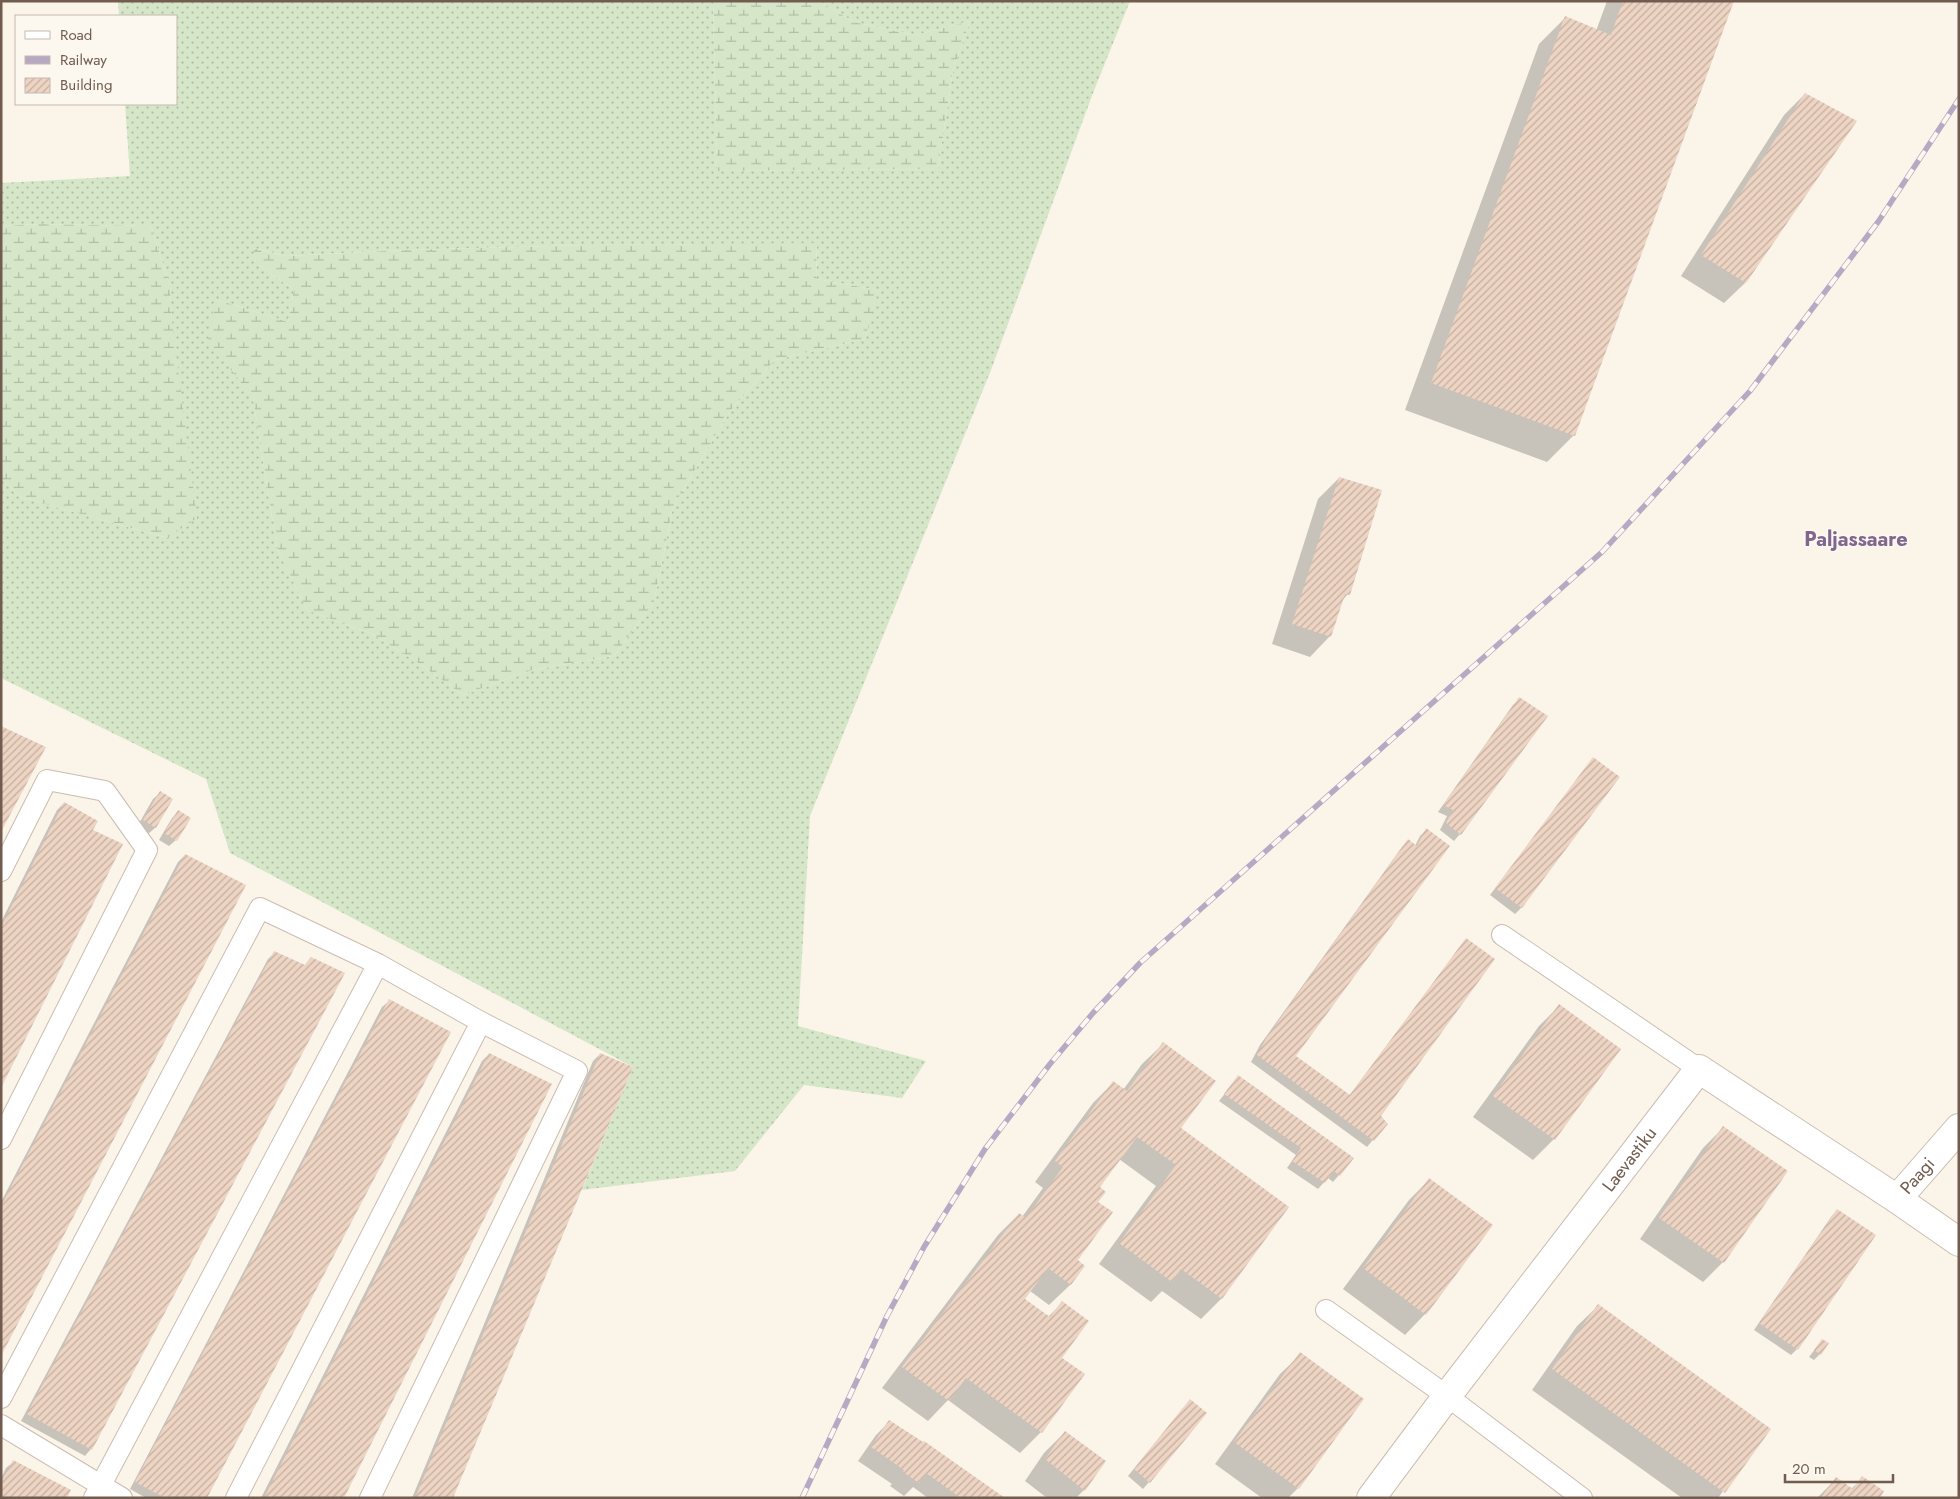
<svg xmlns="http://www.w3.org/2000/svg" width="1960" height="1499" font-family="Jost,sans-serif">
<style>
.grass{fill:url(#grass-dots);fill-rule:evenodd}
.wetland{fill:url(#wetland-marsh)}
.shadow{fill:#0003}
.building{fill:url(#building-hatch)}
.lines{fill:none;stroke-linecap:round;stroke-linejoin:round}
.lane-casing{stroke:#ccbcb0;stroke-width:22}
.street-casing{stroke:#ccbcb0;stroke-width:30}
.lane{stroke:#fff;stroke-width:20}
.street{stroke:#fff;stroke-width:28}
.rail-casing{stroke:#b7a8c4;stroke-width:5.5}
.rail{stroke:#fdf8ef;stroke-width:4;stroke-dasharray:11;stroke-linecap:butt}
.labels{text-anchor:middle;stroke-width:4;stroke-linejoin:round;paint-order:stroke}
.street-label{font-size:18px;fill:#725b4f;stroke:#fdf8ef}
.quarter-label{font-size:20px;font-weight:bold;fill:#81678e;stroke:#fdf8ef}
</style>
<defs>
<pattern id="grass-dots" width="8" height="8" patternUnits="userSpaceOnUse" patternTransform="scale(1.25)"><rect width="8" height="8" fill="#d5e7c8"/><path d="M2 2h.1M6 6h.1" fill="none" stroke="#b1bea5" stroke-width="1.8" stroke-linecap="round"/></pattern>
<pattern id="wetland-marsh" width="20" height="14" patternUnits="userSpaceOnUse" patternTransform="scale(1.25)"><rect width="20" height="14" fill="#d5e7c8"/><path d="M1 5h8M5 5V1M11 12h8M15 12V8" fill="none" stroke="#b1bea5"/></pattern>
<pattern id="building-hatch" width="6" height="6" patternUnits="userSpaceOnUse" patternTransform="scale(1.25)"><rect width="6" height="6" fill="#edd4c3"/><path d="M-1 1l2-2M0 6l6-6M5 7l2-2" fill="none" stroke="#c4afa1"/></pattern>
</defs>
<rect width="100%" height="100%" fill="#faf4e9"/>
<!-- grass -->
<path class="grass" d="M118 1H713L717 171 938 169 953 70 970 21 915 35 854 22 819 1H1130L1093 93 991 370 810 816 798 1026 926 1061 902 1098 804 1085 735 1171 582 1190 633 1067 230 853 206 779 1 678V478L20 497 167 538 172 321 170 286 151 226 39 224 1 226V183L130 176 125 104H176V16H119ZM817 244 816 279 877 290 865 339 775 360 730 411 673 507 654 602 614 656 532 670 463 695 417 662 372 634 307 610 277 548 253 398 215 299 288 322 294 290 256 263 254 248 286 256 407 250 583 245Z"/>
<!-- wetland -->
<path class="wetland" d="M713 1H819L854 22 915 35 970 21 953 70 938 169 717 171Z
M39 224 151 226 170 286 172 321 197 518 167 538 20 497 1 478V226Z
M817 243 816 279 878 290 865 339 775 360 730 411 673 507 654 602 614 656 532 670 463 695 417 662 372 634 307 610 277 548 253 398 208 340 215 299 288 322 294 290 256 263 253 248 286 256 407 250 583 245Z"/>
<!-- shadow -->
<path class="shadow" d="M1607 1H1733L1574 435 1547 462 1405 410 1539 44 1566 17 1596 31Z
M1805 94 1855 121 1745 283 1724 303 1681 276 1784 115Z
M1339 478 1348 594 1341 602 1330 636 1310 657 1272 644 1318 499Z
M1520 699 1460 834 1454 841 1440 830 1447 816 1438 812 1513 705Z
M1593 759 1521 908 1515 914 1490 895Z
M160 793 171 800 155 828 148 834 137 827 153 799Z
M64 803 92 830 1 1085V922L57 810Z
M179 811 176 840 169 846 159 840 172 818Z
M1427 829 1448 846 1294 1056 1349 1096 1466 939 1380 1116 1386 1124 1367 1147 1251 1062 1260 1045 1402 847 1408 840 1415 846 1420 836Z
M185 855 1 1353V1202L178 862Z
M274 953 304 966 311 958 91 1449 85 1456 21 1421 268 959Z
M389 1001 206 1498H146L130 1489 382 1007Z
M1559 1006 1620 1049 1554 1139 1533 1160 1473 1117 1539 1026Z
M1163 1044 1179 1129 1288 1207 1221 1299 1201 1319 1162 1291 1151 1302 1099 1264 1156 1186 1119 1159 1098 1188 1097 1202 1076 1261 1083 1266 1070 1285 1049 1305 1030 1291 1024 1299 1048 1317 1062 1303 1061 1358 1083 1374 1041 1432 1020 1453 948 1400 928 1421 882 1388 998 1235 1019 1214 1022 1217 1043 1188 1035 1182 1093 1103 1113 1083 1123 1090 1142 1064Z
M489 1054 342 1498H261L482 1061Z
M600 1054 451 1498H412L593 1061Z
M1238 1077 1339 1175 1333 1182 1328 1178 1318 1189 1287 1168 1296 1155 1219 1101Z
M1724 1127 1723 1262 1703 1282 1640 1239 1703 1148Z
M1429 1180 1425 1314 1405 1335 1343 1289 1409 1200Z
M1837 1210 1797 1349 1791 1355 1754 1330 1831 1217Z
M1598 1306 1769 1429 1718 1498H1682L1532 1390 1577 1326Z
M1822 1340 1820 1354 1814 1360 1809 1357Z
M1301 1354 1363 1399 1298 1488 1288 1498H1262L1215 1464 1280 1374Z
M1184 1407 1149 1482 1143 1489 1128 1476Z
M890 1421 1003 1498H928L913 1487 904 1496 890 1486 892 1484 858 1461 876 1435Z
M1065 1432 1084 1490 1076 1498H1047L1025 1481 1044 1453Z
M13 1462 1 1498V1478L6 1468Z
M1863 1478 1878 1498H1817L1836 1479 1851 1489Z"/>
<!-- building -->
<path class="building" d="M1623 1H1734L1575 436 1431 383 1565 16 1611 35Z
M1805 93 1857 121 1746 283 1701 255Z
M1339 477 1382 490 1350 595 1345 594 1331 637 1292 624Z
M1519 697 1548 716 1461 835 1446 823 1453 810 1443 805Z
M1 726 46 747 1 832Z
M1593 757 1620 777 1522 908 1495 888Z
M160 791 173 799 156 828 143 820Z
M64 802 98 821 93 830 123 844 1 1088V927Z
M178 810 191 818 177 841 164 833Z
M1426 828 1450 846 1296 1056 1350 1095 1466 938 1495 959 1381 1116 1388 1124 1374 1141 1257 1055 1267 1037 1408 839 1417 846Z
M185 854 246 885 1 1356V1206Z
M274 951 305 965 311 957 345 973 92 1450 27 1414Z
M389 999 451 1032 207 1498H165L135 1482Z
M1559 1004 1621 1049 1555 1140 1493 1096Z
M1163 1042 1216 1081 1181 1128 1289 1207 1222 1299 1181 1269 1172 1282 1119 1243 1176 1165 1137 1137 1100 1187 1106 1192 1098 1202 1113 1212 1078 1260 1085 1266 1071 1285 1048 1268 1025 1299 1050 1317 1062 1301 1089 1321 1062 1358 1085 1374 1042 1433 966 1378 949 1401 902 1367 1019 1213 1026 1218 1063 1167 1055 1161 1113 1081 1127 1091Z
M489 1053 552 1084 344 1498H264Z
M600 1053 633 1067 453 1498H415Z
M1238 1075 1354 1158 1340 1176 1334 1171 1325 1183 1292 1161 1301 1148 1224 1094Z
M1723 1126 1788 1171 1724 1263 1659 1218Z
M1429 1178 1493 1225 1426 1315 1363 1268Z
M1837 1209 1876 1235 1798 1350 1759 1323Z
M1598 1304 1771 1429 1725 1493 1552 1369Z
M1822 1339 1829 1343 1821 1355 1814 1350Z
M1300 1352 1364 1399 1299 1489 1234 1442Z
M1190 1399 1207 1413 1150 1483 1134 1469Z
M889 1420 923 1442 924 1441 1005 1498H961L926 1473 919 1483 903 1472 904 1470 871 1447Z
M1065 1431 1106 1461 1085 1491 1045 1459Z
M13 1460 71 1490 67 1498H1V1482Z
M1862 1476 1884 1491 1880 1498H1821L1836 1477 1853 1489Z"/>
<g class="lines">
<defs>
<path id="lane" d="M1 871 47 780 105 791 147 850 1 1139
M1502 935 1699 1069
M1326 1310 1447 1396 1582 1498
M1 1398 260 908 378 964 481 1022 577 1071 370 1498
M1 1425 122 1498
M94 1498 378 964
M236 1498 481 1022"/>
<g id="street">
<path id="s1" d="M1897 1199 1959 1128"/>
<path id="s2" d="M1371 1498 1447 1396 1699 1069 1897 1199 1959 1242"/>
</g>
</defs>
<!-- lane casing -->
<use href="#lane" class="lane-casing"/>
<!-- street casing -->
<use href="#street" class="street-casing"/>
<!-- lane -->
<use href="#lane" class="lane"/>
<!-- street -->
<use href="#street" class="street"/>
<defs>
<path id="rail" d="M802 1498 887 1316 924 1247 985 1149 1050 1064 1093 1013 1140 963 1602 552 1750 391 1878 222 1959 99"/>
</defs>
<!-- rail casing -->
<use href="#rail" class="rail-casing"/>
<!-- rail -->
<use href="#rail" class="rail"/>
</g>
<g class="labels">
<!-- street labels -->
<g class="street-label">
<text dy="6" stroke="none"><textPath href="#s2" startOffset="426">Laevastiku</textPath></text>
<text dy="6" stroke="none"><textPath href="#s1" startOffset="31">Paagi</textPath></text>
</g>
<!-- quarter labels -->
<g class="quarter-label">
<text x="1856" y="546">Paljassaare</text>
</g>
</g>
<!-- border -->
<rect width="1960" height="1499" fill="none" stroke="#725b4f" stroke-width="5"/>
<!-- legend -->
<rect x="15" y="15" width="162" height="90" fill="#fdf8ef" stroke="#c5b9af"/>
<rect x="25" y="31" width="25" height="8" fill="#ffffff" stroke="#c5b9af"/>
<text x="60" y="40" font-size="15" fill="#725b4f">Road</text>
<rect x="25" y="56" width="25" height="8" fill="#b7a8c4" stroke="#c5b9af"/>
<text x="60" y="65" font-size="15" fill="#725b4f">Railway</text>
<rect x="25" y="78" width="25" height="15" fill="url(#building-hatch)" stroke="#c5b9af"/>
<text x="60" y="90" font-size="15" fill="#725b4f">Building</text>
<!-- scale -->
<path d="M1785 1474v8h108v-8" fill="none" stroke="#725b4f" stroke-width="2.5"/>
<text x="1792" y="1474" font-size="15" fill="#725b4f" stroke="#fdf8ef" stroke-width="4" paint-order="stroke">20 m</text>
</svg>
